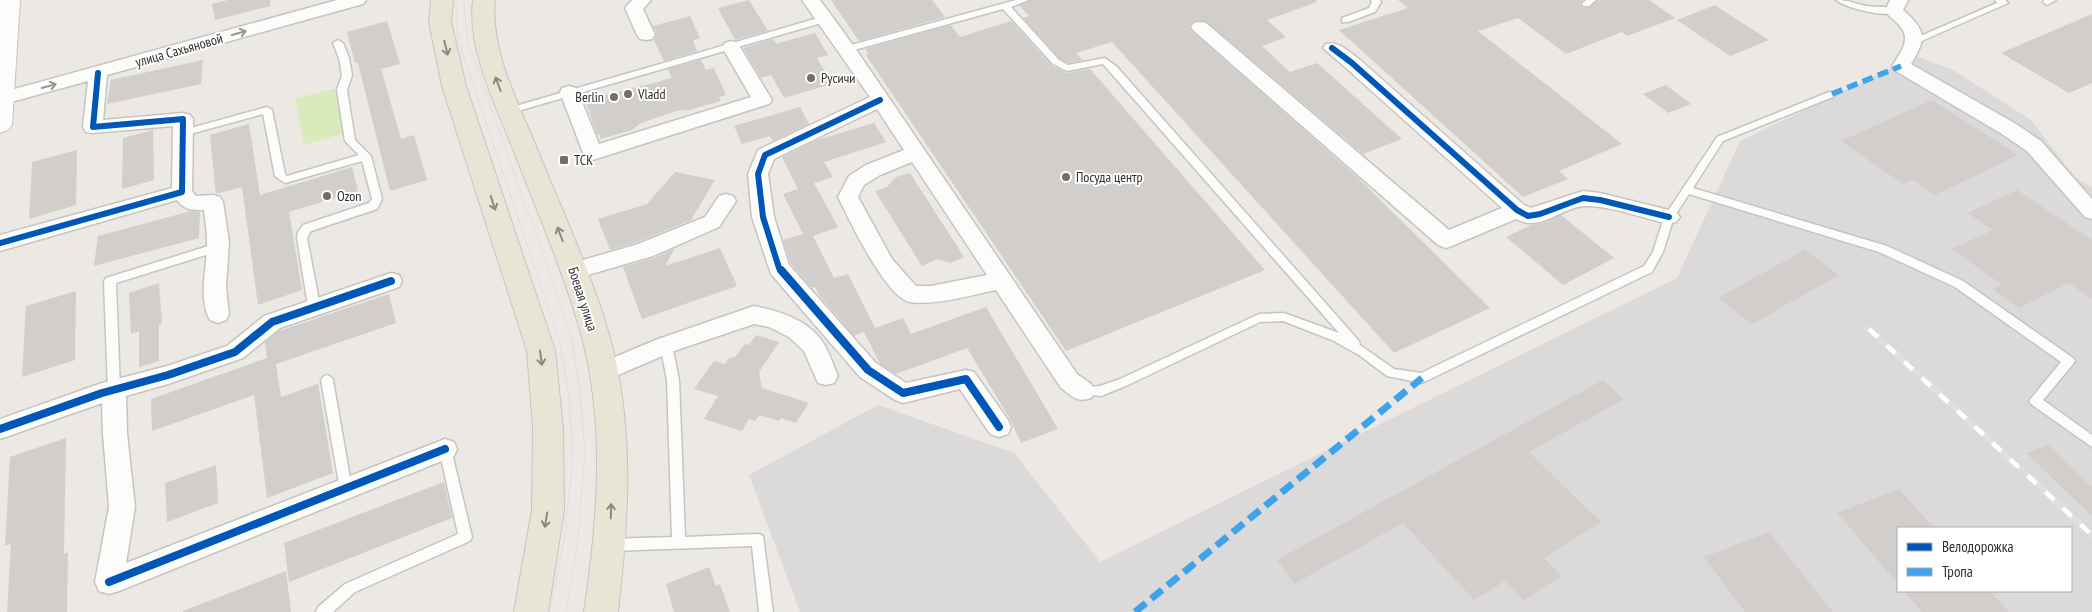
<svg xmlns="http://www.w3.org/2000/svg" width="2092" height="612" font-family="'PT Sans Narrow',sans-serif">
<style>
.industrial{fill:#dcd9db;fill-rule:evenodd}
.pitch{fill:#d9eabb}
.building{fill:#d1cecb}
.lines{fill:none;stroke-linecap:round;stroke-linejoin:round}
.lane-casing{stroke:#c5c4c5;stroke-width:3}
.street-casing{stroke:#c5c4c5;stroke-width:3}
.secondary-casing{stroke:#c5c4c5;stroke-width:2}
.primary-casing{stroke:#c6c5c4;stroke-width:2}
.lane{fill:#fcfcfb;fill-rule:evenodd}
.street{fill:#fcfcfb;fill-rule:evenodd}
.secondary{fill:#fcfcfb;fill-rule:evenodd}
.primary{fill:#e8e4d6;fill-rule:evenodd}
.tram{stroke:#dfdfe1;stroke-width:1}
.rail-casing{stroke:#dfdfe1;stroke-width:6}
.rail{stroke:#fff;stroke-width:4.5;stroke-dasharray:12;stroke-linecap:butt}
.quiet-far1{stroke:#3ea3eb;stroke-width:5.5;stroke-dasharray:11 5.5;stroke-linecap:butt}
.quiet{stroke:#3ea3eb;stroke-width:7;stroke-dasharray:14 7;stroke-linecap:butt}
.cycleway-far1-casing{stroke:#fff;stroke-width:9}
.cycleway-casing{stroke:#fff;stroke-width:11}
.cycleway-far1{stroke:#0057b8;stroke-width:6}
.cycleway{stroke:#0057b8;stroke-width:8}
.oneway{stroke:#959594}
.oneway2{stroke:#8b8982}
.poi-dot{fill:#706f6e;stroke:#fff;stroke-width:2}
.labels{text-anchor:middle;stroke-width:4;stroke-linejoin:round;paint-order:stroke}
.street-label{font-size:14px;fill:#2e2e2e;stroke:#fff}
.poi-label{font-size:14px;fill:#2e2e2e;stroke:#fff;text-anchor:start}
</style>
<rect width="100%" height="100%" fill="#ece8e4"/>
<!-- industrial -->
<path class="industrial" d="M1916 56 1953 70 2031 120 2075 177 2092 188V612H800L749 475 878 405 1014 453 1100 562 1677 278 1740 141ZM1898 528H2071V591H1898Z"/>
<!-- pitch -->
<path class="pitch" d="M335 88 345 133 304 145 295 99Z"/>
<!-- building -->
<path class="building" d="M228 0H270V6L215 20 212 4Z
M749 0 768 31 735 40 718 8Z
M831 0H932L945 17 859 41Z
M1031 0H1316L1317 2 1267 20 1286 37 1262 46 1290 72 1317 63 1402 139 1363 154 1207 22 1194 21 1189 27 1193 32 1356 176 1490 308 1394 353 1112 42 1076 53 1083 60 1068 63 1060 59 1023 18 1029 16 1020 6Z
M1398 0H1583L1580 4 1583 8 1590 7 1598 0H1649L1675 18 1627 36 1622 32 1566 54 1518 18 1478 31 1622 144 1559 171 1568 179 1523 197 1339 30 1408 8Z
M1715 5 1733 17 1769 40 1730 56 1677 20Z
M2092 14V83L2069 93 2001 53Z
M690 16 700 38 693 40 697 51 664 61 654 40 657 34 653 26Z
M387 21 400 64 381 69 401 139 414 135 427 180 390 191 358 63H355L347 32Z
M1011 21 1052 66 1067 73 1090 69 1265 270 1066 351 866 55 868 54 865 49 951 25 960 37Z
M815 33 828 55 817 58 832 84 784 98 771 75 761 78 743 48 773 39 776 44Z
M203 60 201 84 107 104 111 80Z
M701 60 706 70 714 68 726 95 719 97 721 101 689 110 676 111 641 123 632 130 601 139 599 134 597 135 586 103 592 99 672 78 668 69Z
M1666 85 1691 104 1668 113 1643 94Z
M1932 100 2018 155 1935 195 1913 180 1903 184 1841 141Z
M800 107 809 124 773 141 770 136 742 144 734 126Z
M874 123 886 142 824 162 833 177 814 183 838 227 813 236 834 278 848 274 875 328 903 318 911 334 986 307 1058 429 1021 443 1010 419 967 348 896 374 880 364 864 332 854 336 819 295 815 287 812 288 791 264 783 240 803 234 783 194 798 189 782 157 817 140Z
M249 124 260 195 352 167 358 191 289 212 302 290 258 305 242 187 216 194 210 135Z
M153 130 154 180 122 189 123 138Z
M77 150 76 205 29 219 32 162Z
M675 172 715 180 691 220 637 242 610 250 598 219 647 204Z
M910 173 964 257 950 263 938 259 922 266 875 191 887 187 896 177Z
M2017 190 2092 240V299L2069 283 2019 308 1993 289 2002 285 1952 249 1993 230 1968 213Z
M191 211 200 212 199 238 94 266 98 236Z
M1561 215 1614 258 1563 285 1506 237 1531 225 1543 223Z
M675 248 665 266 720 248 737 286 642 319 623 267 654 258Z
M1805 250 1839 275 1752 324 1718 298Z
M159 283 162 324 159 325V361L139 367V331L131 334 129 293Z
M76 291 75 360 22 377 26 306Z
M389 294 396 323 276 364 281 397 318 384 333 473 267 498 254 395 152 431 151 399 267 358 265 342 279 331Z
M756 335 779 342 759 372 762 388 809 403 796 423 781 418 779 421 759 415 755 421 749 419 742 431 704 419 718 396 694 389 714 361 725 364 729 358 735 357 745 344 749 345Z
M1603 380 1624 399 1529 452 1601 522 1544 558 1561 576 1523 601 1505 581 1474 600 1403 523 1294 584 1277 560Z
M66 438 64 554 68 552 67 612H7L11 544 5 546 10 457Z
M2048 445 2092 487V516L2026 453Z
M216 465 218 503 167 522 165 483Z
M444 482 452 518 289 582 284 543Z
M1899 489 1934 528H1898V584L1837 513Z
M1769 532 1833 612H1745L1704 557Z
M709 567 716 586 720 584 730 612H674L666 584Z
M286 571 291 612H183V611Z
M1904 591H1990L2009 612H1922Z"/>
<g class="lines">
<defs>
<path id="lane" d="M1016 0H1029L1011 7 1059 60 1068 65 1105 58 1117 67 1359 341 1360 345 1394 369 1421 373 1644 266 1653 252 1664 217 1717 137 1829 92H1835V96L1723 141 1693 188 1887 246 1963 281 2073 358 2075 361 2073 364 2043 400 2092 435V447L2031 404 2029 401 2061 362 1955 287 1879 252 1689 194 1674 217 1663 252 1652 272 1422 383 1387 376 1359 355 1332 340 1283 321 1260 322 1128 385 1101 396 1079 394 1077 391 1079 388 1100 386 1120 379 1259 314 1284 313 1339 333 1103 64 1067 71 1053 64 1003 9 847 52 842 49 844 47Z
M1371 0H1380L1381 2 1375 12 1348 22H1342V18L1369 8 1372 2Z
M1586 0H1596L1589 6H1583L1582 4Z
M1836 0C1849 0 1855 4 1867 6 1877 8 1890 5 1898 11 1888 19 1846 8 1836 0Z
M1995 0H2005L2008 3 1917 43H1911L1909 41 1997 3Z
M2044 0H2056L2047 5 2043 2Z
M825 16 828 17V21L511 113H505L503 111 505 109Z
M338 40 343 43 349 58 352 75 347 90 355 140 371 156 382 199 377 209 311 231 307 238 320 306 314 310 308 306 297 238 298 232 303 225 369 203 372 199 362 161 285 183 275 176 263 114 183 136 178 133 180 131 267 107 272 110 285 174 287 176 359 155 345 141 337 90 342 75 339 58 333 43Z
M218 243 222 244 223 247 222 250 116 283 120 390 118 393H110L108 390 104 281 106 278Z
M666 341 670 342 672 345 679 380 685 537 758 534 763 536 773 612H759L752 546 610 551 605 549 603 545 605 541 610 539 672 537 667 380 660 345 662 342Z
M327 375 331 377 333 380 352 489 351 493 346 494 341 493 340 489 321 380 323 377Z
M445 444 449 445 451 449 472 537 470 541 355 592 333 612H316L318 607 345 584 458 534 439 449 441 445Z"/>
<path id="street" d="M337 0H366L363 4 107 75 103 120 183 113 190 115 193 119 192 191 196 196 213 195 220 197 223 202 229 242 226 287 229 314 226 320 218 323 210 320C197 297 208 266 207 241 207 231 205 220 204 210 191 210 185 210 177 200L0 251V235L172 188 173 126 93 133 86 132 83 127 88 81 0 105V93Z
M632 0H651L643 9 655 35 652 39 646 40 640 39 637 35 625 8Z
M802 0H820L853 45 1077 374 1091 384 1095 391 1091 398C1077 403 1072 396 1061 388L996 290C971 295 935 306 910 302 886 298 849 219 838 197L849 176 866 165 904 150 877 109 774 159 768 174 774 217 789 265 876 363 906 383 966 370 974 372 1008 420 1011 427 1008 434 999 437 990 434 960 389 903 403 895 400 860 377 771 274 752 217 748 174 758 150 870 97ZM912 162 987 275 931 286H916L892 259 858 197 864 185 880 175Z
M1890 0H1908L1903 10C1926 30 1927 38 1911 64L2016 124 2041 141 2092 199V219L2085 217 2027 151 2002 134 1894 70 1892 66C1898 56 1911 41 1902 29 1898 22 1890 18 1885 11Z
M1200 22 1206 23 1449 230 1502 208 1345 67 1323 48 1326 44C1339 41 1348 51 1359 59L1524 205 1531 208 1583 191 1600 193 1669 210 1676 212 1680 217 1676 222 1669 224C1647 219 1607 205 1586 206 1562 206 1541 233 1516 219L1454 245 1446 248 1438 245 1194 31 1191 27 1194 23Z
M731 41 737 43 740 47 772 100 769 104 599 158 592 160 585 158 560 92 562 88 569 86 576 88 578 92 599 144 751 97 722 47 725 43Z
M726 194 733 196 736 201 719 227 653 256 574 279 566 277 563 271 566 265 638 244 705 217 719 196Z
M391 273 399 275 402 281 399 287 280 328 243 358 168 384 126 396 127 434 135 507 126 563 445 439 454 442 457 449 454 456 119 591 109 594 99 591 95 582 109 507 103 434 102 403 0 439V419L102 383 167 366 227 346 264 316Z
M754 306C778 311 807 319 822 341 829 351 833 365 838 376L834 383 826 385 818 383 804 351 789 337 769 327 754 324 674 351 604 381 596 379 592 372 596 365 658 339Z"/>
<path id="secondary" d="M0 0H20L12 125 8 130 0 133Z"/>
<path id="primary" d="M431 0H453L451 22 466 86 555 351 563 428 564 510 548 612H514L532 510 533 428 527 351 442 86 429 22Z
M473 0H495C490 49 517 100 535 144 560 206 589 267 608 331 635 422 629 519 618 612H584C598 519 606 422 580 330 562 268 536 209 513 149 495 104 467 49 473 0Z"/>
</defs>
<!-- lane casing -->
<use href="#lane" class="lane-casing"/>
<!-- street casing -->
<use href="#street" class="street-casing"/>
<!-- secondary casing -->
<use href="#secondary" class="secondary-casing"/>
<!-- primary casing -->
<use href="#primary" class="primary-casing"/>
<!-- lane -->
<use href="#lane" class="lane"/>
<!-- street -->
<use href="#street" class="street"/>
<!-- secondary -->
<use href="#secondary" class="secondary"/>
<!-- primary -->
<use href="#primary" class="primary"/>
<!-- tram -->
<path class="tram" d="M456 0 458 40 559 338 569 396 573 458 564 540 550 612
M464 0 467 39 571 334 580 391 585 454 578 539 566 612"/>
<defs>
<path id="rail" d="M1869 329 2092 535"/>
</defs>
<!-- rail casing -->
<use href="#rail" class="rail-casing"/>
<!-- rail -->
<use href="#rail" class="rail"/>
<!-- quiet-far1 -->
<path class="quiet-far1" d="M1832 94 1901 66"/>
<!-- quiet -->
<path class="quiet" d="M1135 612 1422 378"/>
<defs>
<path id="cycleway-far1" d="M1332 48 1352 63 1517 210 1528 216 1540 214 1583 198 1600 200 1669 217
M0 243 182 192 183 119 93 127 98 73
M782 271 779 268 763 217 758 174 765 155 880 100"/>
<path id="cycleway" d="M781 270 868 370 903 393 966 379 999 427
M0 429 102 393 168 375 235 352 272 322 391 281
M109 582 445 449"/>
</defs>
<!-- cycleway-far1 casing -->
<use href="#cycleway-far1" class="cycleway-far1-casing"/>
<!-- cycleway casing -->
<use href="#cycleway" class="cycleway-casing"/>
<!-- cycleway-far1 -->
<use href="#cycleway-far1" class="cycleway-far1"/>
<!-- cycleway -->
<use href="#cycleway" class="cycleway"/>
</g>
<!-- one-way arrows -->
<defs><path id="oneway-shaft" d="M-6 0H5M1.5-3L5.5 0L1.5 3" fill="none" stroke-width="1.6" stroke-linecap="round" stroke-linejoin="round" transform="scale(1.25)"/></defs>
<g class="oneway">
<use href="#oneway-shaft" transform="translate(239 33) rotate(-16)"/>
<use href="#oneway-shaft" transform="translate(49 86) rotate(-15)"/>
</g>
<g class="oneway2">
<use href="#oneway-shaft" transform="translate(446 48) rotate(77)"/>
<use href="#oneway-shaft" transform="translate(498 84) rotate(-111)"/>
<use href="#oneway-shaft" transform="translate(493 203) rotate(72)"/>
<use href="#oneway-shaft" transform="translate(560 234) rotate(-111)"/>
<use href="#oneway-shaft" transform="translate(541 358) rotate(83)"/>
<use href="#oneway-shaft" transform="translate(611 511) rotate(-88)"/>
<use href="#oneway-shaft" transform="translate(546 520) rotate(99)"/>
</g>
<!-- markers -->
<g class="poi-dot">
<circle cx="811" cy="78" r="5"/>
<circle cx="628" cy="94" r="5"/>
<circle cx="614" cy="97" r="5"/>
<rect x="559" y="155" width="10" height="10" rx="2.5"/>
<circle cx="1066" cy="177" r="5"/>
<circle cx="327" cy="196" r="5"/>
</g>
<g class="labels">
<!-- street labels -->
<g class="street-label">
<text transform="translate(179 50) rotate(-16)" y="5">улица Сахьяновой</text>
<text transform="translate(583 299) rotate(72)" y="5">Боевая улица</text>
</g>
<!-- poi labels -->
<g class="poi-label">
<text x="821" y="83">Русичи</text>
<text x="638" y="99">Vladd</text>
<text x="604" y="102" text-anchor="end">Berlin</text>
<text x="574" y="165">ТСК</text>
<text x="1076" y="182">Посуда центр</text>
<text x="337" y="201">Ozon</text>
</g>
</g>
<!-- legend -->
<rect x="1897" y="527" width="175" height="65" fill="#ffffff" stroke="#ababab"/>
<rect x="1907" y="543" width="25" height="8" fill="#0057b8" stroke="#ababab"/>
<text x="1942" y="552" font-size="15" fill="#2e2e2e">Велодорожка</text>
<rect x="1907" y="568" width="25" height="8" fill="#3ea3eb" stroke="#ababab"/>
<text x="1942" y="577" font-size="15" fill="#2e2e2e">Тропа</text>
</svg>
